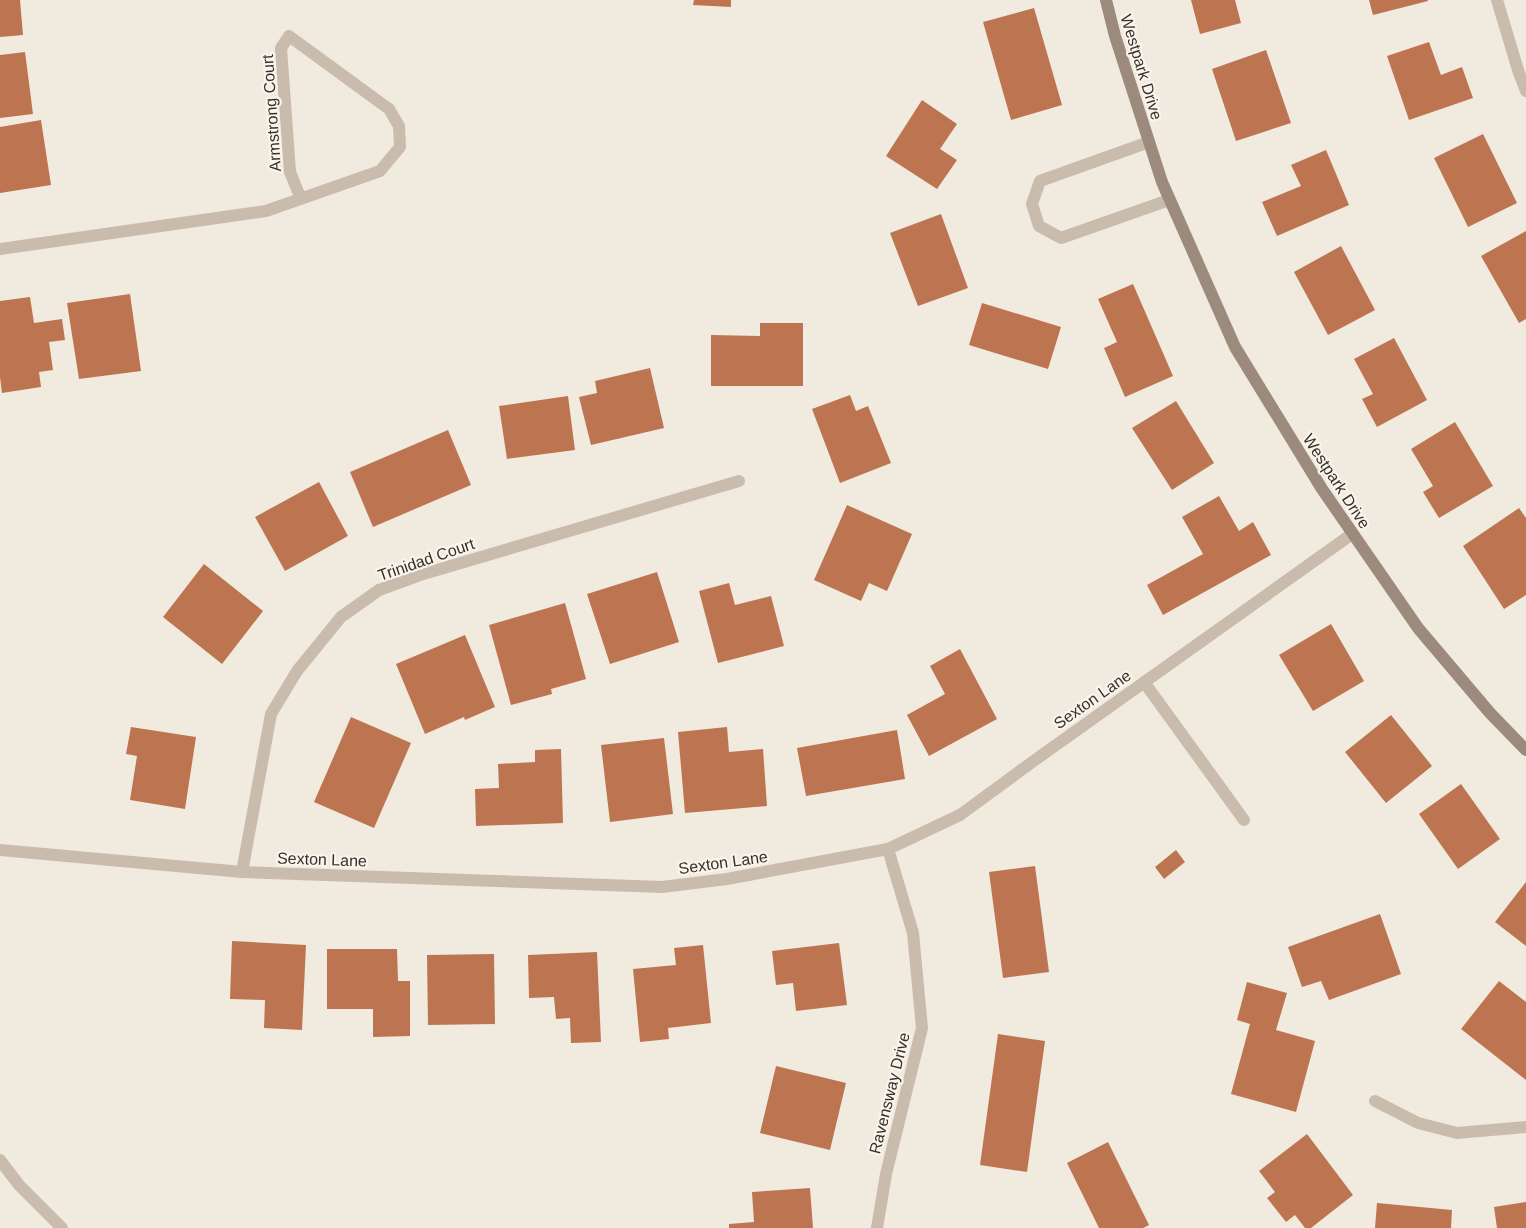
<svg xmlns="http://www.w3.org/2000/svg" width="1526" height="1228" font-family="Arial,sans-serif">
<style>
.building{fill:#bd7551}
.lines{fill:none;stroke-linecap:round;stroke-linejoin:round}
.lane{stroke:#c9bcac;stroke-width:12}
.street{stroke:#c9bcac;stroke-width:12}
.secondary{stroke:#9c8b7d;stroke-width:12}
.labels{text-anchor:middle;stroke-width:4.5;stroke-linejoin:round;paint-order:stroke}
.street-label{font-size:16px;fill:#37302a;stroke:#f9f4ec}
</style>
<rect width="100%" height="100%" fill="#f1eadf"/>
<!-- building -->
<path class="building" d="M0 0H20L23 35 0 37Z
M694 0H731V7L693 5Z
M1191 0H1235L1241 23 1200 34Z
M1369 0H1428V1L1373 15Z
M1034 8 1062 105 1011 120 983 22Z
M1429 42 1441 75 1462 67 1473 98 1409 120 1387 56Z
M1266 50 1291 123 1236 141 1212 69Z
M25 52 33 114 0 118V55Z
M922 100 957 124 940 149 957 160 937 189 886 156Z
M41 120 51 185 0 193V127Z
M1483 134 1517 203 1468 227 1434 158Z
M1326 150 1349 205 1277 236 1262 202 1301 186 1291 165Z
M941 214 968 288 918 306 890 233Z
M1526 231V319L1519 323 1481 256Z
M1341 246 1375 310 1328 335 1294 272Z
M1133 284 1173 376 1125 397 1104 348 1117 342 1098 299Z
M130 294 141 371 79 379 67 303Z
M30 297 34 323 62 319 65 340 49 342 53 370 39 372 41 387 2 393 0 377V301Z
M982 303 1061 327 1048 369 969 345Z
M760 323H803V386H711V335L760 336Z
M1394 338 1427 400 1377 427 1362 399 1373 394 1354 359Z
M650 368 664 428 591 445 579 397 597 393 595 381Z
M850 395 856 411 868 406 891 463 840 483 812 409Z
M568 396 575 450 507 459 499 406Z
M1176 401 1214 463 1172 490 1132 428Z
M1455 422 1493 486 1439 518 1423 492 1433 486 1411 449Z
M448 430 471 485 373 527 350 472Z
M319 482 348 536 285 571 255 517Z
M1219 496 1239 531 1253 522 1271 555 1163 615 1147 585 1203 554 1182 517Z
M847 505 912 534 887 591 869 583 861 601 814 580Z
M1519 508 1526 518V595L1504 609 1463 546Z
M204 564 263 611 222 664 163 617Z
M657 572 679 642 610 664 587 594Z
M729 583 735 605 771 596 784 646 718 663 699 591Z
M565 603 586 679 551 689 552 694 511 705 489 625Z
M1331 624 1364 681 1313 711 1279 655Z
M465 635 495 707 465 720 464 717 425 734 396 664Z
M960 649 997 719 929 756 907 715 945 694 930 666Z
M1391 715 1432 766 1386 803 1345 752Z
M351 717 411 743 374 828 314 802Z
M131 727 196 737 185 809 130 800 137 756 126 754Z
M727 727 729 752 763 749 767 806 685 813 678 732Z
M897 730 905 779 806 796 797 748Z
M664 738 673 814 610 822 601 745Z
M561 749 563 823 476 826 475 789 499 788 498 764 535 762V750Z
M1461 784 1500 839 1458 869 1419 814Z
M1176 850 1185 862 1164 879 1155 867Z
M1035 866 1049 972 1003 978 989 872Z
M1526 882V946L1495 922Z
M1380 914 1401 974 1329 1000 1321 981 1302 987 1288 947Z
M232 941 306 945 302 1030 264 1028 265 1000 230 999Z
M839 943 847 1005 796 1011 793 983 776 985 772 951Z
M703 945 711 1023 668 1028 669 1039 640 1042 633 969 676 965 674 948Z
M327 949H397L398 981H410V1036L373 1037V1009H327Z
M597 952 601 1042 571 1043 570 1018 556 1019 554 997 529 998 528 955Z
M494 954 495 1024 428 1025 427 955Z
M1499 981 1526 1002V1080L1461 1029Z
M1247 982 1287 993 1276 1030 1315 1041 1296 1112 1231 1094 1250 1024 1237 1020Z
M998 1034 1045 1041 1027 1172 980 1165Z
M776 1066 846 1083 830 1150 760 1133Z
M1307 1134 1353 1195 1311 1228H1305L1295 1215 1286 1222 1267 1198 1275 1192 1259 1171Z
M1108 1142 1149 1225 1143 1228H1099L1067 1163Z
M810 1188 813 1228H729V1224L754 1222 752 1192Z
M1526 1202V1228H1497L1494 1207Z
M1377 1203 1452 1210 1451 1228H1375Z"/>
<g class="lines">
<!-- lane -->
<path class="lane" d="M1144 682 1244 820"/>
<!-- street -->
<path class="street" d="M1497 0 1518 70 1526 91
M1149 142 1040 181 1032 204 1039 226 1061 238 1169 200
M0 249 266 211 380 171 400 147 399 126 389 109 289 36 281 48 290 172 301 199
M0 850 242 872 662 887 727 879 888 849 960 815 1035 760 1352 534
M242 872 271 714 297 671 341 617 379 590 420 575 739 481
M1375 1101 1418 1123 1457 1133 1526 1127
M0 1160 19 1185 62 1228
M877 1228 886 1174 922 1028 913 933 888 849"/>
<!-- secondary -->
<path class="secondary" d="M1106 0 1115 36 1162 182 1235 347 1322 489 1418 628 1490 713 1526 750"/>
</g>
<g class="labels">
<!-- street labels -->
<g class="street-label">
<text transform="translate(1142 67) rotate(73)" y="6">Westpark Drive</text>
<text transform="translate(271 113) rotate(-94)" y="6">Armstrong Court</text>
<text transform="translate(1337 481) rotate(57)" y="6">Westpark Drive</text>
<text transform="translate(426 559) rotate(-19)" y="6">Trinidad Court</text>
<text transform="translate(1092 699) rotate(-35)" y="6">Sexton Lane</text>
<text transform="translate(322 859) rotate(2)" y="6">Sexton Lane</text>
<text transform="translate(723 862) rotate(-8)" y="6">Sexton Lane</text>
<text transform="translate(889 1093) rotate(-76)" y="6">Ravensway Drive</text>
</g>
</g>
</svg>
